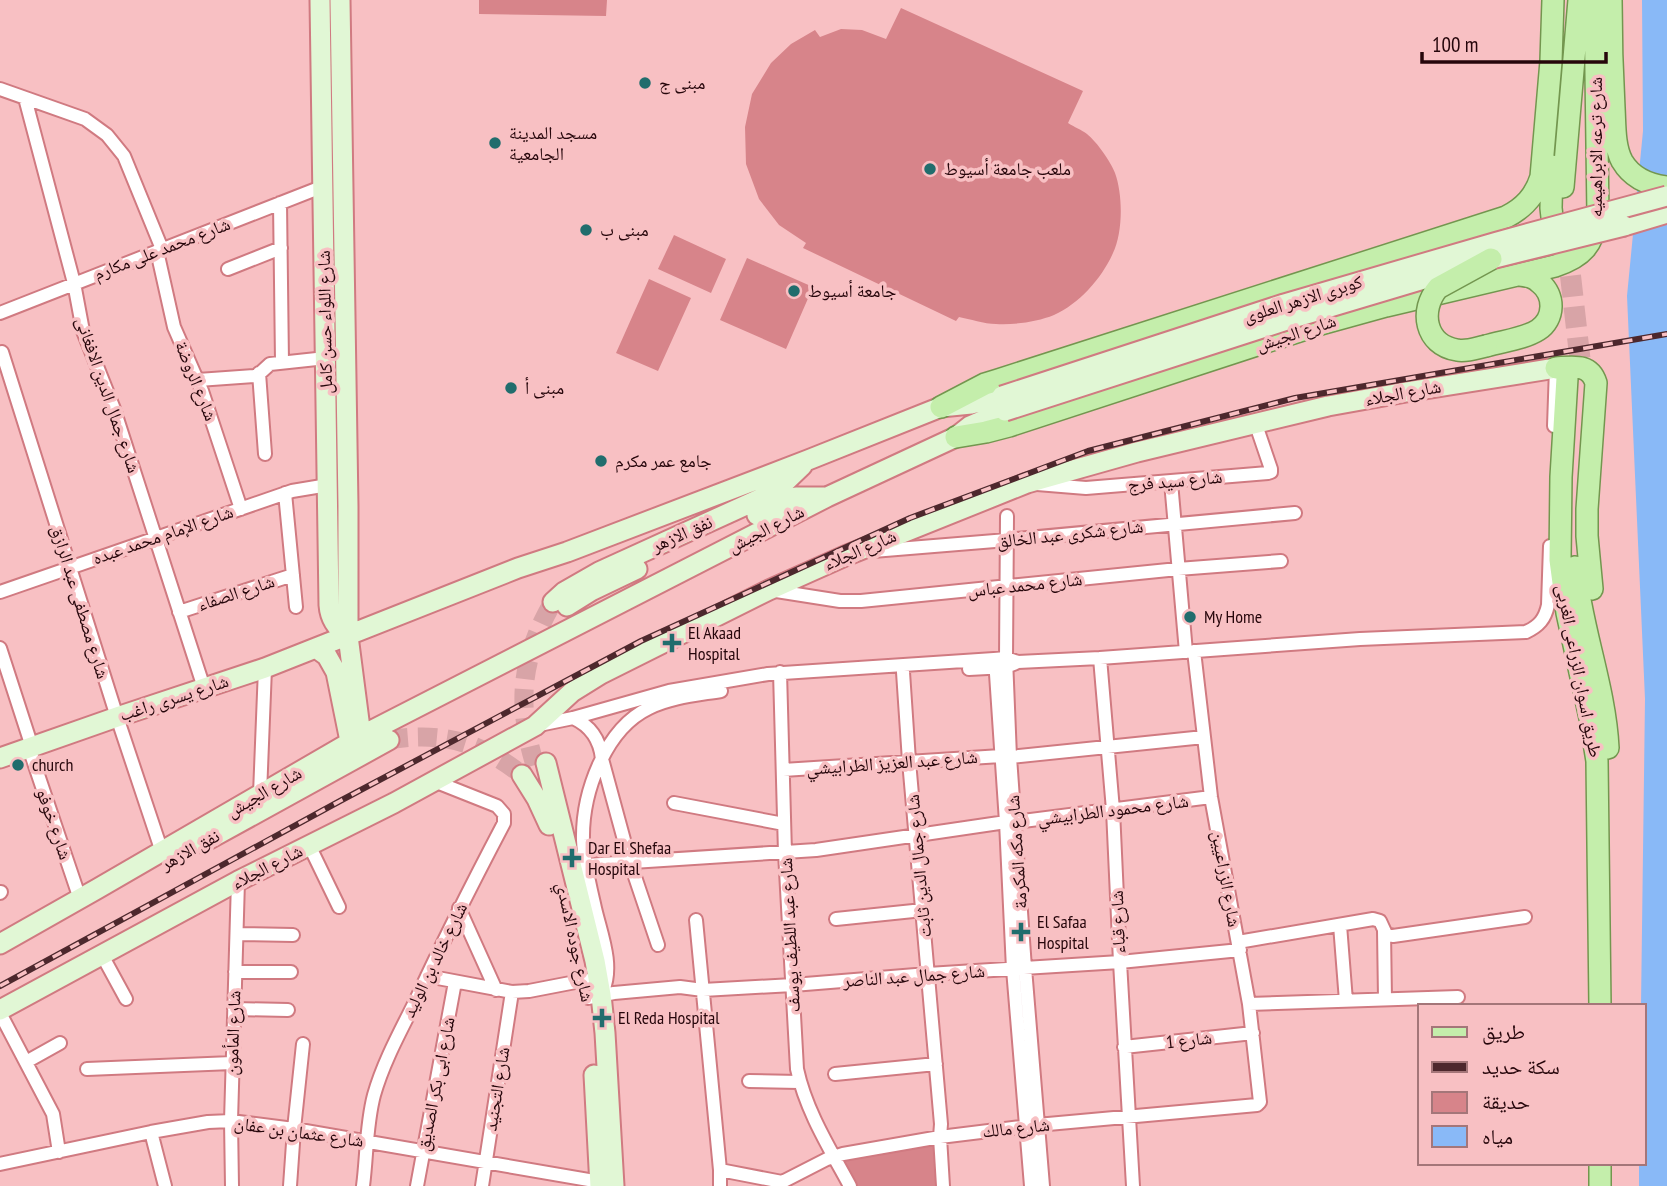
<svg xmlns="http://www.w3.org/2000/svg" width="1667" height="1186" font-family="'PT Sans Narrow','Noto Naskh Arabic',sans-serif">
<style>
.green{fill:#d7848a}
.water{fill:#89b9f7}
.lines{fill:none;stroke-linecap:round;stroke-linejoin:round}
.secondary-tunnel{stroke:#d8a4a7;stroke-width:19;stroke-dasharray:19 10;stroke-linecap:butt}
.primary-tunnel{stroke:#d8a4a7;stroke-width:21;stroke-dasharray:21 10;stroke-linecap:butt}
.street-casing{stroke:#d07a81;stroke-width:16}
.secondary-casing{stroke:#d07a81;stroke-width:23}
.primary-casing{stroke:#73964f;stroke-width:24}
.street{stroke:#fff;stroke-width:12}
.secondary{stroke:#e1f7d5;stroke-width:19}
.primary{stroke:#c4eeab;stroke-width:21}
.rail-casing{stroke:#4d282d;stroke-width:6}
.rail{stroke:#f8c0c3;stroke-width:3.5;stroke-dasharray:10;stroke-linecap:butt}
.secondary-bridge-casing{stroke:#d07a81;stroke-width:23;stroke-linecap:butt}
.primary-bridge-casing{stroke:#73964f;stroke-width:24;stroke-linecap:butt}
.secondary-bridge{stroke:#e1f7d5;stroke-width:19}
.primary-bridge{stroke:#c4eeab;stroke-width:21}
.poi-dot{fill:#216d6d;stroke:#f8c0c3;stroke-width:2.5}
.labels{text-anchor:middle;stroke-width:7;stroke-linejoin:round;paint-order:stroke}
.poi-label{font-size:18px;fill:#26060b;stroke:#f8c0c3;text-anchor:start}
.street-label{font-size:18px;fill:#26060b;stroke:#f8c0c3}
</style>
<rect width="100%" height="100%" fill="#f8c0c3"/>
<!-- green -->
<path class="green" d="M479 0H607L606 16 479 14Z
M901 8 1083 91 1068 123C1074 127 1082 130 1087 134 1097 142 1111 162 1115 173 1123 195 1123 232 1113 253 1102 278 1079 304 1054 315 1037 322 1014 325 996 324 984 324 970 319 959 317L956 321 803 248 806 243 779 225 759 199 746 164 745 127 752 94 771 63 791 44 815 30 820 37 841 29 862 30 886 39Z
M674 235 726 259 711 293 658 269Z
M747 258 813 287 786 349 720 320Z
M649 279 691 298 658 371 616 353Z
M940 1137 942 1186H851L836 1157Z"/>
<!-- water -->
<path class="water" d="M1642 0H1667V1186H1639V1163H1644V1006H1641L1645 699 1627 296 1643 131Z"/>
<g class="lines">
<!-- secondary-tunnel -->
<path class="secondary-tunnel" d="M389 740C441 731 481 742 522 775
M535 765C516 703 521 658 553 602"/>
<!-- primary-tunnel -->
<path class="primary-tunnel" d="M1567 245 1580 359 1579 378"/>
<defs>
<path id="street" d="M0 89 85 119 107 135 124 156 162 249
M25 98 74 283 83 331 114 409 204 688
M280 203 282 362
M157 251 174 327 202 391 241 509
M228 269 281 248
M0 313 324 186
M2 352 117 717 162 852
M259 373 265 454
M198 380 254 376 258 375 270 364 326 358
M1554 426 1556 368
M1171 482 1186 652
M1037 484 1086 488 1268 473 1271 472V469L1255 422
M285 493 296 607
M1007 516 1006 658 1010 757 1025 968 1043 1186
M873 551 1007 540 1295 513
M770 590 840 601H861L1178 569 1281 561
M0 592 292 491 328 485
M179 612 293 575
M0 648 32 747
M1100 658 1113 810 1120 962 1133 1186
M995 659 1006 822 1013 969 1031 1186
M969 669 1006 667 1016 663
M780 672 785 853 797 1069C806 1111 830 1149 850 1186
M903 672 909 761 941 1124 940 1137 943 1186
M573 718C591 726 600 740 602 759L630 862 658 945
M539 725 573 718 669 691 768 674 994 659 1006 658 1018 662 1100 658 1360 639 1526 632C1539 626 1545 619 1548 605L1550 546
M29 748 80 899
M1010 757 1204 737
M783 770 1001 756
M260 794 265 668
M674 803 784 824
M1015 822 1211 797
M309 845 339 907
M586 865 816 850 1006 822
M0 893 1 892
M459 908 496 990
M836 919 923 910
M696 920 720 1170V1186
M1340 925 1346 1001
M1384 931 1385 999
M237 934 293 935
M1238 942 1373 919 1380 921 1386 934 1393 936 1525 917
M102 955 126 999
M235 972H291
M427 976 512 992 529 991 586 980
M603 991C614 965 601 934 595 908 590 886 584 863 583 840 582 793 605 729 649 708 671 697 697 695 721 691
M588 998 614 993 680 987 703 990 793 985 928 974 1120 962 1240 950
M1249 1004 1458 997
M234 1009 288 1010
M0 1013 53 1114 59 1152
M1124 1047 1253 1033
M26 1062 60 1043
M87 1069 232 1063
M835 1074 936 1064
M749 1081 799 1082
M151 1132 165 1186
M0 1164 151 1132 208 1122 231 1121 294 1129 600 1182
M720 1170 782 1182
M232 1186 231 1121 238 881
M290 1186 294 1129 303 1044
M363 1186C367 1156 366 1125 374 1095 383 1063 400 1032 415 1002 443 941 473 882 504 823V814L497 806 434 781
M417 1186 455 982
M482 1186 512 992
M777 1186 782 1182 827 1159 843 1154 940 1137 1037 1125 1257 1105 1260 1102 1249 1004 1211 797 1194 651"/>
<path id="secondary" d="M320 0 329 605C330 619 336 628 348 636
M340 0 348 506V636L361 736
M1624 226 1667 213
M757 515 796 497H824
M553 602 564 592 599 572 768 495 779 488 802 466
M567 606 591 591 637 569
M316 648 327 656 336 672 350 741
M0 758 117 717 265 668 518 568 567 552 808 460 941 407 971 404 1002 396
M546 763 595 961 601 995 605 1033 614 1186
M522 775 537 799 549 825
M202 843 389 740
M0 944 97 889 361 736 827 497 956 437 970 426 1005 411
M0 1010 238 881 394 803 535 726 572 692 601 674 769 590 845 556 1027 483 1137 452 1328 406 1406 392 1556 368
M594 1075 600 1186"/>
<path id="primary" d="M1611 0C1611 36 1612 72 1614 108 1615 125 1614 146 1622 161 1632 178 1649 185 1667 187
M1552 166 1551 208 1555 244
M1563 187 1579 0
M1486 346C1502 341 1524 339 1538 330 1555 319 1555 295 1540 283 1534 277 1528 276 1520 275
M1556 368C1573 367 1590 363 1596 383L1587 509V536L1592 589
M1567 378 1561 477 1560 560 1567 613 1590 718 1597 761 1600 1006
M941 407 985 384 998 380 1506 217C1524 208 1535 196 1541 177L1551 61 1553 0
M956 437 986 432 1009 426 1321 324 1386 306 1555 266C1583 257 1593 245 1598 216L1595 0
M1575 567C1581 628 1605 687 1608 748
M1600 1186V1163"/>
</defs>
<!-- street casing -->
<use href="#street" class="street-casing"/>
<!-- secondary casing -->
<use href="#secondary" class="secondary-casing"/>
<!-- primary casing -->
<use href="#primary" class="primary-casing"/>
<!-- street -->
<use href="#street" class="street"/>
<!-- secondary -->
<use href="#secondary" class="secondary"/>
<!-- primary -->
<use href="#primary" class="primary"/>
<defs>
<path id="rail" d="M0 986 340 801 641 641 910 518 1088 451 1295 398 1667 334"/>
</defs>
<!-- rail casing -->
<use href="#rail" class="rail-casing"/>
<!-- rail -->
<use href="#rail" class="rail"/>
<defs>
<path id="secondary-bridge" d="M1002 396 1284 304 1497 242 1667 196
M1005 411 1290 319 1491 259 1624 226"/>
<path id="primary-bridge" d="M1486 346C1476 348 1467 352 1457 350 1425 345 1419 310 1438 288L1491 259"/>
</defs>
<!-- secondary-bridge casing -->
<use href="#secondary-bridge" class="secondary-bridge-casing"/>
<!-- primary-bridge casing -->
<use href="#primary-bridge" class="primary-bridge-casing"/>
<!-- secondary-bridge -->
<use href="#secondary-bridge" class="secondary-bridge"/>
<!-- primary-bridge -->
<use href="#primary-bridge" class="primary-bridge"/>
</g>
<!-- markers -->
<g class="poi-dot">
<circle cx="645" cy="83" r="7"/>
<circle cx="495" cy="143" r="7"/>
<circle cx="930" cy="169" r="7"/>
<circle cx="586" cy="230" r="7"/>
<circle cx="794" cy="291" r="7"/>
<circle cx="511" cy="388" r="7"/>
<circle cx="601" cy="461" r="7"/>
<circle cx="1190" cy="617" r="7"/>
<path d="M668.5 632.5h7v7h7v7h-7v7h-7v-7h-7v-7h7z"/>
<circle cx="18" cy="765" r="7"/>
<path d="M568.5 847.5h7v7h7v7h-7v7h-7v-7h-7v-7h7z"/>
<path d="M1017.5 921.5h7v7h7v7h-7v7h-7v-7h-7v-7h7z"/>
<path d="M598.5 1007.5h7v7h7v7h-7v7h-7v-7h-7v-7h7z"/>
</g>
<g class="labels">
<!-- poi labels -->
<g class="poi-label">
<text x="659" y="89">مبنى ج</text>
<text x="509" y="139">مسجد المدينة<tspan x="509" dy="21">الجامعية</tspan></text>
<text x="944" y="175">ملعب جامعة أسيوط</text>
<text x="600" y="236">مبنى ب</text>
<text x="808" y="297">جامعة أسيوط</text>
<text x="525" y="394">مبنى أ</text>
<text x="615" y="467">جامع عمر مكرم</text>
<text x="1204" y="623">My Home</text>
<text x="688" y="639">El Akaad<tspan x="688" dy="21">Hospital</tspan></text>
<text x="32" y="771">church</text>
<text x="588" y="854">Dar El Shefaa<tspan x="588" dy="21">Hospital</tspan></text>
<text x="1037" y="928">El Safaa<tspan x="1037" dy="21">Hospital</tspan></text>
<text x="618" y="1024">El Reda Hospital</text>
</g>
<!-- street labels -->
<g class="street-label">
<text transform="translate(1596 147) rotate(-90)" y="6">شارع ترعه الابراهيميه</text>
<text transform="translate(162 249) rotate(-21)" y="6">شارع محمد على مكارم</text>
<text transform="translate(1303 299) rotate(-17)" y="6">كوبرى الازهر العلوى</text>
<text transform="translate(325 322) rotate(-91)" y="6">شارع اللواء حسن كامل</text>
<text transform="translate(1296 333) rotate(-18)" y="6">شارع الجيش</text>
<text transform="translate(196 381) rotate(68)" y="6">شارع الروضة</text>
<text transform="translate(1403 393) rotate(-10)" y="6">شارع الجلاء</text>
<text transform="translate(108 395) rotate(71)" y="6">شارع جمال الدين الافغانى</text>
<text transform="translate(1175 481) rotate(-5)" y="6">شارع سيد فرج</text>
<text transform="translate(766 529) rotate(-27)" y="6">شارع الجيش</text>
<text transform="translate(682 534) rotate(-24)" y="6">نفق الازهر</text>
<text transform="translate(1070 534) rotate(-6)" y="6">شارع شكرى عبد الخالق</text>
<text transform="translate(163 535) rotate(-19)" y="6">شارع الإمام محمد عبده</text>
<text transform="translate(860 550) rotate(-23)" y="6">شارع الجلاء</text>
<text transform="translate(1025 585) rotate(-6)" y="6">شارع محمد عباس</text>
<text transform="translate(236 593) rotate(-18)" y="6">شارع الصفاء</text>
<text transform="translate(80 602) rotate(73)" y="6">شارع مصطفى عبد الرازق</text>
<text transform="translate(1579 671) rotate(79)" y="6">طريق اسوان الزراعى الغربى</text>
<text transform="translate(174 698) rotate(-18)" y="6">شارع يسرى راغب</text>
<text transform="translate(892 763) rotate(-4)" y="6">شارع عبد العزيز الطرابيشي</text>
<text transform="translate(264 792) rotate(-30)" y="6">شارع الجيش</text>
<text transform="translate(1113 810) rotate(-7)" y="6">شارع محمود الطرابيشي</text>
<text transform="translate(54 824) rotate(71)" y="6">شارع خوفو</text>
<text transform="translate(190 850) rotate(-29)" y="6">نفق الازهر</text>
<text transform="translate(1017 852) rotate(-94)" y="6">شارع مكه المكرمة</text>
<text transform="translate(919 866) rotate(-95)" y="6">شارع جمال الدين ثابت</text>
<text transform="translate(267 867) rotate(-27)" y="6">شارع الجلاء</text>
<text transform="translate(1226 879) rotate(80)" y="6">شارع الزراعيين</text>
<text transform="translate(1118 922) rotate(-92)" y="6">شارع قباء</text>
<text transform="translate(790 935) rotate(-93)" y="6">شارع عبد اللطيف يوسف</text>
<text transform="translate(575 942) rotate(78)" y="6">شارع جوده الاسدي</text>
<text transform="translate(435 960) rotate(-64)" y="6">شارع خالد بن الوليد</text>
<text transform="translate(914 976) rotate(-4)" y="6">شارع جمال عبد الناصر</text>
<text transform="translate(233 1033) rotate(-88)" y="6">شارع المأمون</text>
<text transform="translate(1189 1040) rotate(-6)" y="6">شارع 1</text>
<text transform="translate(436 1084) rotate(-79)" y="6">شارع ابى بكر الصديق</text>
<text transform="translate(497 1089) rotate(-81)" y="6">شارع التجنيد</text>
<text transform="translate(1016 1128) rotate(-6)" y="6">شارع مالك</text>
<text transform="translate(299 1132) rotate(8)" y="6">شارع عثمان بن عفان</text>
</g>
</g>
<!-- legend -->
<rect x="1418" y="1004" width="228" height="161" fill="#f8c0c3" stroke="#a47679" stroke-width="2"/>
<rect x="1432" y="1027" width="35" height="10" fill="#c4eeab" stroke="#a47679" stroke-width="2"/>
<text x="1482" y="1039" font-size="21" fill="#26060b">طريق</text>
<rect x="1432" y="1062" width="35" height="10" fill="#4d282d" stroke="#a47679" stroke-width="2"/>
<text x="1482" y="1074" font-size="21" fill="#26060b">سكة حديد</text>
<rect x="1432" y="1092" width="35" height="21" fill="#d7848a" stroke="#a47679" stroke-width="2"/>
<text x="1482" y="1109" font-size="21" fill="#26060b">حديقة</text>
<rect x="1432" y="1126" width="35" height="21" fill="#89b9f7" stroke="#a47679" stroke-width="2"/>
<text x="1482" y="1144" font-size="21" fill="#26060b">مياه</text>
<!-- scale -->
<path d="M1422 52v10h184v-10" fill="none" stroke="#26060b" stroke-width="3.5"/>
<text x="1432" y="52" font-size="21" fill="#26060b" stroke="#f8c0c3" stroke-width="5" paint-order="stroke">100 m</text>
</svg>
